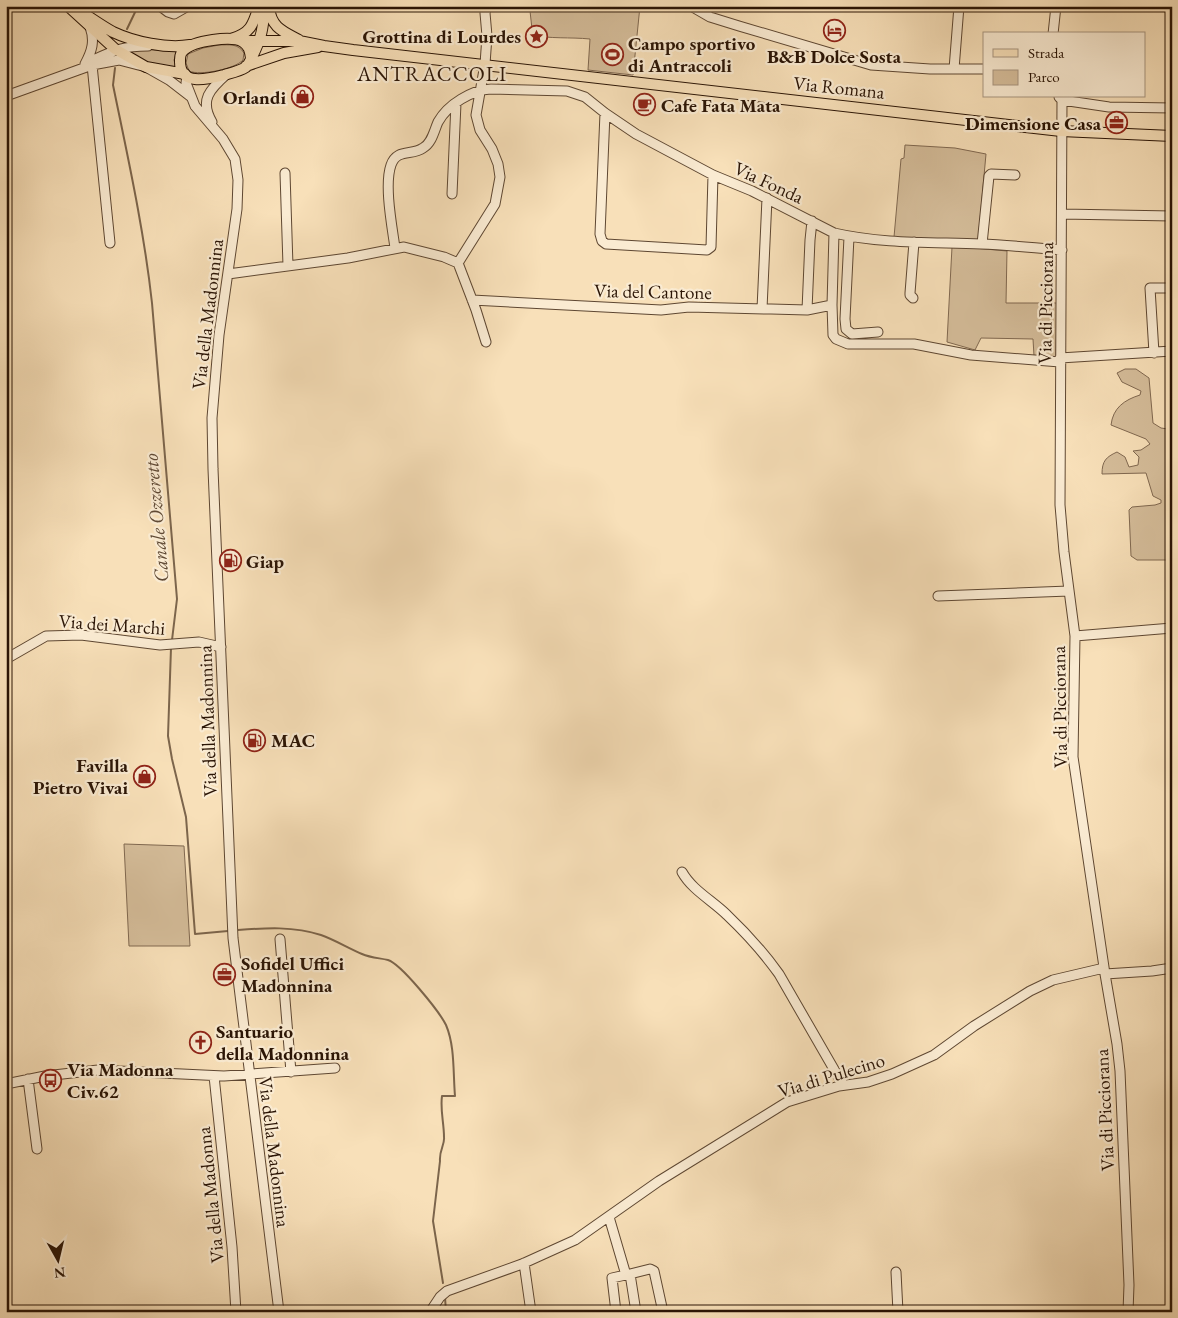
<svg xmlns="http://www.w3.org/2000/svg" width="1178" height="1318" font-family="'EB Garamond',serif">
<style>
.green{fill:#d5bd9a;stroke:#806850}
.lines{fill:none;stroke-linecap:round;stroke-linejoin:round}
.stream{stroke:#7c654c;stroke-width:2}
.minor-casing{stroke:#5e4732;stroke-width:11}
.major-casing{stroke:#2a1405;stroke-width:12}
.minor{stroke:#faebd2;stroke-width:9}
.major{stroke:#f8e0b9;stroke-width:10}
.labels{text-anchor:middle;stroke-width:4.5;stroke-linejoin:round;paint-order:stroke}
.poi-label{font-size:19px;font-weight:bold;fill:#2a1405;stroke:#faebd2;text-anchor:start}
.street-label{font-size:19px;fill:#2a1405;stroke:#faebd2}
.water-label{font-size:20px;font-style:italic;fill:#604a35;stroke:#faebd2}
.quarter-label{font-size:21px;letter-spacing:1px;fill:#2a1405;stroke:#faebd2}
</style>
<rect width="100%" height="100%" fill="#f8e0b9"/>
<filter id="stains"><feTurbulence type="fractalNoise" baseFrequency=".004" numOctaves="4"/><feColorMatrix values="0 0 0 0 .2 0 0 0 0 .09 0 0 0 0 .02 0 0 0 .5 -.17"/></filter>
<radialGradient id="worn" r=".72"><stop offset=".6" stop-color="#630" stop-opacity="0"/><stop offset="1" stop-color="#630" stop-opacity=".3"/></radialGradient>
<!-- green -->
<path class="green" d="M533 6H640L633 75 588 70 590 39C570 37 550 39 531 35L532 29 530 11Z
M219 45C229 45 238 43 244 53L243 60C235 69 200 76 189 71L186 63 188 54 203 48Z
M136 49 177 51 174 60 177 72 145 63 128 51Z
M905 145 955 148 986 154 978 242 894 237 901 159 904 158Z
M952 247H963L1007 251 1006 303H1057L1056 357 1034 356 1033 339 981 338 975 350 947 342Z
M1125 369H1136L1149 378 1153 423 1161 428 1168 429 1170 435 1166 439H1172V560H1137L1131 556 1129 510 1132 507 1155 505 1161 503V500L1153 496 1146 473 1102 474C1102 461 1106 457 1117 452L1125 457 1129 467 1138 465 1139 457 1133 451 1141 450 1150 444 1146 439 1111 425C1113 408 1124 400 1140 395L1141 391 1122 382 1117 373Z
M124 844 184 846 190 946H129Z"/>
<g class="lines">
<!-- stream -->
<path class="stream" d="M127 29 138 6
M115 68 113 85C128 158 144 230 152 303L177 599 172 640
M171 648 168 736 172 759 186 817 195 934 228 931
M238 930C265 928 294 926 321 935 335 940 348 948 362 954 371 958 380 958 388 960 401 964 439 1011 446 1025 455 1046 453 1073 455 1096H442C440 1110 444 1123 444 1137 445 1145 439 1150 440 1161L433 1221 443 1283
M445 1297 446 1312"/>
<defs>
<path id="minor" d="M160 6 168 12 174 14 188 6
M691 6 710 17 739 26 871 65 930 69H984
M6 7 8 6
M1053 34 1056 6
M89 62C113 51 122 46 148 46
M85 64C92 51 95 41 90 27
M92 65 110 243
M954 69 959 6
M187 76 186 83 195 106 223 139 235 159 238 180 237 209 219 335 212 418 213 469 233 938 279 1312
M6 96 92 65 119 60 146 67 169 80 191 97
M1059 97 1062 100 1109 107 1172 108
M1062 100 1060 505 1064 552 1075 636 1073 757 1105 974 1117 1044 1120 1071 1129 1285 1128 1312
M605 113 600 234 602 241 606 244 707 250 711 247 713 175
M212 122C199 100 210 89 227 74
M285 173 288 266
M452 194 456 103
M1062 214 1172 216
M834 233 832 305 833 335 836 339 848 344H914L971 355 1060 362
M849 237 845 319 846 329 852 334 878 332
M982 244 989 176 991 174 1015 175
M395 248C392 226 384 185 391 165 397 148 412 156 423 148 432 143 434 131 438 122 448 104 472 90 491 89L567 91 585 97 605 113 636 134 713 175 752 191 834 233C882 244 932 242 981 244 1008 245 1035 248 1062 250
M458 263 495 204 500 177 498 164 492 149 480 130 476 115 485 64 487 36 485 13 487 6
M228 274 348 258 404 247 444 257 458 263 476 310 486 342
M913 298 910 295V293L914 242
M472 300 661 310 689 307 807 310 832 305
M762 309 767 198
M807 310 810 240 812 221
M1154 353 1150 288H1172
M1060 358 1172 351
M938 596 1069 591
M1075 636 1172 628
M6 659 46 636 81 635 160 645 199 642 221 647
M682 872C692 890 713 901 727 915 746 933 764 953 779 974L843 1085
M280 939 291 1072
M1105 974 1152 971 1172 968
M214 1076 232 1247 236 1312
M28 1079 37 1149
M6 1084 45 1076 98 1070 224 1076 335 1068
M609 1217 626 1275
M524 1263 531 1312
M896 1272 898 1312
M630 1274 650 1269 654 1271 663 1312
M430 1312 440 1297 447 1291 522 1264 575 1240 659 1181 787 1102 839 1086 868 1082 892 1074 934 1055 974 1026 1030 991 1053 980 1104 968
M616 1312 612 1278 630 1274 636 1312"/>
<path id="major" d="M68 6 115 49 146 67 185 74
M269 7C271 27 282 31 299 40
M80 11C91 18 102 26 113 32 134 42 167 49 190 45
M231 39C251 33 253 25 259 6
M242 41H299L324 46 353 50 1061 131 1172 136
M251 58C250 51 249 46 243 42 232 35 193 41 184 50 181 52 180 56 180 60 179 87 208 79 224 75 231 73 240 71 246 67 249 64 250 61 252 57 262 37 263 28 265 6
M246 66 284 53 318 47"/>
</defs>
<!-- minor casing -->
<use href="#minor" class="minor-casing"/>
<!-- major casing -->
<use href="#major" class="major-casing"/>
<!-- minor -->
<use href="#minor" class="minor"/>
<!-- major -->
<use href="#major" class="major"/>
</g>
<!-- icons -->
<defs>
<symbol id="hotel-ring" viewBox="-11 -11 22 22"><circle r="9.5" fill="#faebd2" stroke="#8f2418" stroke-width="1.5"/><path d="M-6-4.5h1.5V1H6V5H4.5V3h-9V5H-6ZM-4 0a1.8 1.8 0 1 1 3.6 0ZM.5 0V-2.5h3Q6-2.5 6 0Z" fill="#8f2418"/></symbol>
<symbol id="sight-ring" viewBox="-11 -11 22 22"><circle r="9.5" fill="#faebd2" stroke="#8f2418" stroke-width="1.5"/><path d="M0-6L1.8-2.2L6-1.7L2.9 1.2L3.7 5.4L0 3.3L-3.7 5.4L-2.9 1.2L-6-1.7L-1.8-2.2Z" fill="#8f2418"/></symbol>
<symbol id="stadium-ring" viewBox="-11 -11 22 22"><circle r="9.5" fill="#faebd2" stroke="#8f2418" stroke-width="1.5"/><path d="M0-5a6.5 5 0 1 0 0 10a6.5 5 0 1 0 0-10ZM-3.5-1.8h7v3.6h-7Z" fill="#8f2418"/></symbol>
<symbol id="shop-ring" viewBox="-11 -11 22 22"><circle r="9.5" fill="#faebd2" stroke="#8f2418" stroke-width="1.5"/><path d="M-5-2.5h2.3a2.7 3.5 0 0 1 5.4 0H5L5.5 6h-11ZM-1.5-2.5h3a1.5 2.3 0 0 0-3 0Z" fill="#8f2418"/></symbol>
<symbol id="cafe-ring" viewBox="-11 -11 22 22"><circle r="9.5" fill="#faebd2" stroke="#8f2418" stroke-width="1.5"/><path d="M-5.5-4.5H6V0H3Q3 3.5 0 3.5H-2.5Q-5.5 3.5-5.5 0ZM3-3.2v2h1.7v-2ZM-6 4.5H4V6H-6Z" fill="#8f2418"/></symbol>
<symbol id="office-ring" viewBox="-11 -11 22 22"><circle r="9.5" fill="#faebd2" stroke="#8f2418" stroke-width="1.5"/><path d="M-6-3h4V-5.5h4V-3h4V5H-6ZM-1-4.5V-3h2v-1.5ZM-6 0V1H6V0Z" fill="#8f2418"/></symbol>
<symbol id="fuel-ring" viewBox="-11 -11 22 22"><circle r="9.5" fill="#faebd2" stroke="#8f2418" stroke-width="1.5"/><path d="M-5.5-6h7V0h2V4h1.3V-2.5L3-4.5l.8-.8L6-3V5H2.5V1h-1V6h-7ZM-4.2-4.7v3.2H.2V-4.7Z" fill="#8f2418"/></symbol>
<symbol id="church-ring" viewBox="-11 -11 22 22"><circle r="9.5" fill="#faebd2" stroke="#8f2418" stroke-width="1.5"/><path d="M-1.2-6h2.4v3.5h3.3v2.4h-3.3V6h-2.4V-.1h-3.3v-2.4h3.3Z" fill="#8f2418"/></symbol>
<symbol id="bus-ring" viewBox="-11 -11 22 22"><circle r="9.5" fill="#faebd2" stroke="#8f2418" stroke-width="1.5"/><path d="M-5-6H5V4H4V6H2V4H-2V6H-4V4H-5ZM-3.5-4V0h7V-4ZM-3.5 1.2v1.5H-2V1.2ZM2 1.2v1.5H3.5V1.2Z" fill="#8f2418"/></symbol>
</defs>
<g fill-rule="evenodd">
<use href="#hotel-ring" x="822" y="18" width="25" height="25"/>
<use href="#sight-ring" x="524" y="24" width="25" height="25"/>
<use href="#stadium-ring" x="600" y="42" width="25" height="25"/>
<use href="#shop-ring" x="290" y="84" width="25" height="25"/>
<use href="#cafe-ring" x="632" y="92" width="25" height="25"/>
<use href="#office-ring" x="1104" y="110" width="25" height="25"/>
<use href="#fuel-ring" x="218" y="548" width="25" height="25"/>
<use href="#fuel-ring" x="242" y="728" width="25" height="25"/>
<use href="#shop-ring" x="132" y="764" width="25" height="25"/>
<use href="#office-ring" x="212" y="962" width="25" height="25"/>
<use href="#church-ring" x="188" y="1030" width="25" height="25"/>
<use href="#bus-ring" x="38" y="1068" width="25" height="25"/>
</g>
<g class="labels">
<!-- poi labels -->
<g class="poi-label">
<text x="521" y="43" text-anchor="end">Grottina di Lourdes</text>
<text x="628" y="50">Campo sportivo<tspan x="628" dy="22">di Antraccoli</tspan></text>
<text x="834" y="63" text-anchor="middle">B&amp;B Dolce Sosta</text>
<text x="286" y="104" text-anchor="end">Orlandi</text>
<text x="661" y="112">Cafe Fata Mata</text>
<text x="1101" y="130" text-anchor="end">Dimensione Casa</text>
<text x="246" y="568">Giap</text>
<text x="271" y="747">MAC</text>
<text x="128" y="772" text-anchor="end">Favilla<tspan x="128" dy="22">Pietro Vivai</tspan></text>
<text x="241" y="970">Sofidel Uffici<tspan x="241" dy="22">Madonnina</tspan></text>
<text x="216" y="1038">Santuario<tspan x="216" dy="22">della Madonnina</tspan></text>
<text x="67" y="1076">Via Madonna<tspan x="67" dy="22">Civ.62</tspan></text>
</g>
<!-- street labels -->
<g class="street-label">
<text transform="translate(839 87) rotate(6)" y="7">Via Romana</text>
<text transform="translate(769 182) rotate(25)" y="7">Via Fonda</text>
<text transform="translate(653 291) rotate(1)" y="7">Via del Cantone</text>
<text transform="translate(1045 303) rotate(-89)" y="7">Via di Picciorana</text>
<text transform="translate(207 314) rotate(-83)" y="7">Via della Madonnina</text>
<text transform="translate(112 624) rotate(4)" y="7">Via dei Marchi</text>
<text transform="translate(1059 707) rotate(-91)" y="7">Via di Picciorana</text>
<text transform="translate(207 721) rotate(-92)" y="7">Via della Madonnina</text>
<text transform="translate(831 1075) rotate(-17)" y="7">Via di Pulecino</text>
<text transform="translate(1104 1110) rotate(-93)" y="7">Via di Picciorana</text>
<text transform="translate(275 1152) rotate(83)" y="7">Via della Madonnina</text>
<text transform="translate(210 1195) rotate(-96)" y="7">Via della Madonna</text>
</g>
<!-- water labels -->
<g class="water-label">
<text transform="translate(156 518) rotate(-95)" y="7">Canale Ozzeretto</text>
</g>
<!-- quarter labels -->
<g class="quarter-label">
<text x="432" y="81">ANTRACCOLI</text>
</g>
</g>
<!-- margin -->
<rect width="1178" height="1318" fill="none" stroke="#f8e0b9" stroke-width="25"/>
<rect x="8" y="8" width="1163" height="1303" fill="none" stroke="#2a1405" stroke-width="2.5"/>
<rect x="12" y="12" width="1153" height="1293" fill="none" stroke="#2a1405"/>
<!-- legend -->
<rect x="983" y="32" width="162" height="65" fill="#faebd2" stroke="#a79580"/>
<rect x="993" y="49" width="25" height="8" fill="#f8e0b9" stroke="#a79580"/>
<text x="1028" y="58" font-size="15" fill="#2a1405">Strada</text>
<rect x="993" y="70" width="25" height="15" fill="#d5bd9a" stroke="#a79580"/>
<text x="1028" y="82" font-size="15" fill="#2a1405">Parco</text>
<!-- north arrow -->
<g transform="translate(58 1260) rotate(172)" stroke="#faebd2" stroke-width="4" paint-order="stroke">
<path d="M0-4L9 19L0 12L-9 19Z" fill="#2a1405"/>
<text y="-8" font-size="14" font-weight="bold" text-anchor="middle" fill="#2a1405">N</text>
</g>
<rect width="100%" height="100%" filter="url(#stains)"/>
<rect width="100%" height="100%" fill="url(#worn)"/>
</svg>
